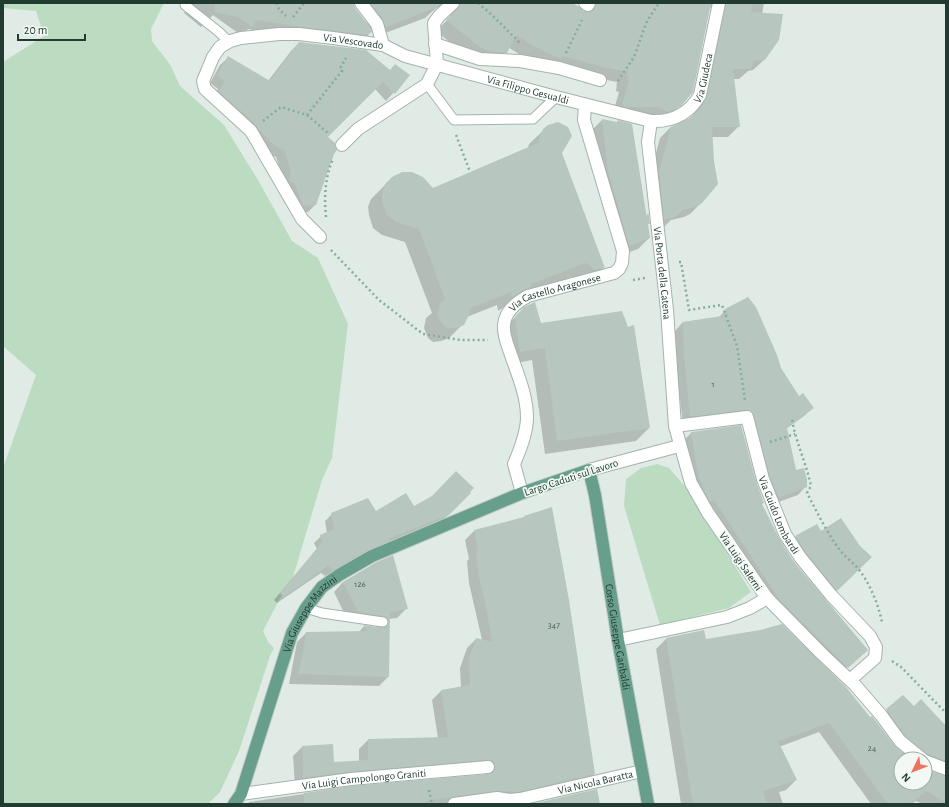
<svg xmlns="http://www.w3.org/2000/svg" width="949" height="807" font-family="'Alegreya Sans',sans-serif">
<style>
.green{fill:#bbdcc1}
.shadow{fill:#0003;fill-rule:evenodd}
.building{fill:#b7c6bf}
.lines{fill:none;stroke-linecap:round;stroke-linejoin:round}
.service-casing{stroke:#a4b3ac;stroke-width:11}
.pedestrian-casing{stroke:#a4b3ac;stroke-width:14}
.minor-casing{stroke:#a4b3ac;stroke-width:14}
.primary-casing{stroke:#c1c8c6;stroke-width:14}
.path{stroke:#83ae9d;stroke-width:2.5;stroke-dasharray:2 3;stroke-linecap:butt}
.service{stroke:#fff;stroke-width:9}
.pedestrian{stroke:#fff;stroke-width:12}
.minor{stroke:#fff;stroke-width:12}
.primary{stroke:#679f8c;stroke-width:12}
.labels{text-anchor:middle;stroke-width:3.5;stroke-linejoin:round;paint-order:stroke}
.number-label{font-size:9px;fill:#475e55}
.street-label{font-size:11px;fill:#223b32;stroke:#f2f8f4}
</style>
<rect width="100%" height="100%" fill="#e1ebe6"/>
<!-- green -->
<path class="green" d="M3 3H164L151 29 152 41 171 66 180 86 224 125 258 180 292 241 318 258 348 324 332 458 322 480 293 577 278 602 263 631 268 642 274 648 270 656 239 751 220 792 208 804H3V468L36 375 3 346V62L44 36 36 11 3 8Z
M657 464 669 468 689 491 751 592 729 608 660 625 624 506 626 479 641 468Z"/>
<!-- shadow -->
<path class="shadow" d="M191 3H350L353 5 369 28 361 3H569L584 12 591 3H764L762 14 765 59 753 70 748 71 739 79H733L739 126 728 137H712L702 202 690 214 684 217 671 220 663 228 648 183 660 138 671 127 691 118 697 109 713 8 709 7 680 105 669 116 612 117 619 92 616 91 617 82 591 77 528 60 508 47 506 52 495 63 469 58 436 31 450 17V12L444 6 436 8 425 18 375 37 372 31 361 42 284 36 248 29 242 36 213 15 201 27 184 13Z
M299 43 390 71 409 75 386 101 375 89 326 137 333 154 315 205 308 212 295 213 276 157 266 153 211 99 218 89 210 83 220 65 228 58 268 81 291 51Z
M602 120 616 123 645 217 648 214 649 223 647 225 649 238 638 249 619 256 591 131Z
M544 130 561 153 604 267 590 281 581 284 571 277 522 296 498 311 497 305 467 317 463 324 449 338 441 341 433 342 428 338 424 328 426 318 432 313 405 242 382 235 373 228 369 215 368 207 371 199 386 184 433 189 528 148 529 144Z
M726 310 780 369 799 398 812 408 804 416 786 429 796 471 806 486 798 495 770 505 744 420 683 424 676 364 675 331 683 322 718 318Z
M521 311 541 324 649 428 636 441 545 454 532 360 507 365 502 331Z
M692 432 755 481 763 503 761 505 778 538 793 562 867 651 839 674 820 656 702 508 684 440Z
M469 492 470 493 441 522 384 544 381 548 360 556 325 576 321 573 277 603 274 600 317 549 314 543 321 536 327 533 325 521 332 514 375 512 414 507Z
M523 519 594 774 585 783 452 804H248L249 802 352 787 486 776V772L295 786 293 756 302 747 333 763 359 762V749L368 740 438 738 432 700 441 691 461 687 460 668 467 648 476 639 482 640 469 583 467 561 469 559 465 540 474 531Z
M821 533 860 547 871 557 831 596 790 543 796 537Z
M343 582 407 608 397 618 389 619 388 677 379 686 289 684 297 642 306 633 359 632 364 626 378 628 374 625 348 621 334 592Z
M666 639 705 640 901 753 902 751 896 746 877 720 903 696 914 708 946 728V804H922L916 801 911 804H871L819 732 779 747 796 780 786 790 779 792 783 804H681L656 649ZM901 759H925L944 776 925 770V783H901Z"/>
<!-- building -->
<path class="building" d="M215 3H354L355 8 370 27 372 32 365 35 294 26 257 20 252 27 238 17 214 12Z
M370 3H442L437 7 386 27 383 19Z
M460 3H572L578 6 584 11 588 12 594 9 596 3H711L693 92 681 106 668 112 657 107H630V108L622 106 629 81 627 80 628 72 603 67 563 56 561 59 539 49 516 35 507 53 491 52 480 47 446 20 458 8Z
M726 3H753L751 12 783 14 779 40 765 60 754 61 751 69H733L740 127H712L714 161 718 184 702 203 695 207 683 210 675 217 664 220 659 172 671 127 682 122 690 118 701 107 706 99Z
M299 42 366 50 390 70 395 64 410 75 395 94 383 82 328 137 335 143V147L337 150 334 154 316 205 303 206 295 183 289 181 291 172 284 150 274 145 242 111 241 112 218 91 225 81 217 75 228 56 270 81Z
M602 119 617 122 618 120 632 124 647 219 648 212 650 224H648L650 238 629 246 608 171Z
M558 122 568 127 572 136 562 153 605 268 595 270 586 263 531 284V287L524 290 512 298 511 292 470 308 468 317 464 325 456 328H447L442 324 437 314 440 303 445 299 419 229 396 222 386 214 382 201V193L385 184 392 177 402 172H412L423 177 433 188 538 143 543 129 548 125Z
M748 297 756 307 777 355 781 368 799 396 803 393 814 408 787 428 796 470 804 468 807 480V487L779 498 770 477 752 412 746 410 690 417 684 355 683 322 728 315 725 309Z
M535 302 541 323 622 311 628 327 634 325 650 428 557 441 545 348 520 352 515 317 524 307Z
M741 425 756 481 764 503 762 504 779 538 794 562 868 650 848 668 779 599 714 500 710 502 706 494 698 475 691 432Z
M456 471 474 488 470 492 471 493 449 515 388 539 389 541 368 550 333 570 328 566 284 597 280 593 323 541 320 535 334 529 331 513 368 498 376 511 406 493 414 506 432 496Z
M552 507 569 600 595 774 519 792 496 791 426 801 427 804H304V793L352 786 489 774 495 770 494 763 492 760H487L350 772 303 778 302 746 333 744 334 762 368 760V739L448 737 441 690 470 685 469 658 476 638 492 642 486 608 478 573 476 551 478 550 474 530 524 517V516Z
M841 518 860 546 872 557 837 591 806 553 795 536 817 524 821 531Z
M393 555 408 609 390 612 389 677 298 674 303 653 306 632 367 631 364 625 382 628 387 626 389 622 386 617 358 612 343 582 375 563Z
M782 624 846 687 870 717 872 716 875 720 894 745 910 759H901V783H925V769L946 776V803L927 791 909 804H888L829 723 778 741 797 780 763 791 767 804H693L666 638 704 630 706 639 760 630Z
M903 695 914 706 921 699 946 726V761L927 754 905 736 886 709Z
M597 789 600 804H532Z"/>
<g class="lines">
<defs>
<path id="service" d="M187 3 185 5 219 32 229 42
M427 84 454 120 533 119 556 97
M306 608 322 613 383 622"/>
<g id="pedestrian">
<path id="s1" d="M651 121 648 142 667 310 675 426"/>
</g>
<g id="minor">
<path d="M361 3 377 24 383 45"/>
<path d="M585 3 588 5 589 3"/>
<path d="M435 44 480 59 520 61 559 68 600 80"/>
<path d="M342 145 358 129 427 84 437 64 434 23 439 16 453 3"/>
<path id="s2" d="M320 237 302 219 251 131 205 89 203 81 213 57 220 47 230 41 241 38 279 34H299L333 38 383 45 405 56 556 97 651 121C672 122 689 114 700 95L719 3"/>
<path d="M589 470 679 446"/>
<path id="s3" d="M522 493 514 464C520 450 527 433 527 417 527 395 517 373 510 352 507 344 503 334 504 325 505 311 517 302 528 296L614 273 619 269 622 263 623 251 584 120 585 105"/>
<path d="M767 598 822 654 855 685 881 715 900 741 922 759"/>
<path id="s4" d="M618 640 727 617 750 608 767 598 708 513 691 483 675 426 747 417 763 479 785 534 800 557 831 595 870 636 876 647 875 658 850 680"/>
<path d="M925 761 946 769"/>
<path id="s5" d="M241 794 351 779 488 767"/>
<path id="s6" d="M454 804 497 798 510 800 520 799 642 771"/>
</g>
<g id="primary">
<path id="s7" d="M234 804 241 794 292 633 306 608 322 587 339 575 372 556 522 493 589 470 595 495 618 640 648 804"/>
</g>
</defs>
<!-- service casing -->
<use href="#service" class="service-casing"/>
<!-- pedestrian casing -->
<use href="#pedestrian" class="pedestrian-casing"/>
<!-- minor casing -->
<use href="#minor" class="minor-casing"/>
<!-- primary casing -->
<use href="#primary" class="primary-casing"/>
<!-- path -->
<path class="path" d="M276 3 279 9 286 16
M478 3 491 14 520 43
M293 17 304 3
M566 53 582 20
M618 81 634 57 647 21 659 3
M307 115 342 71 340 68 346 58
M263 121 281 107 307 115 329 134
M456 135 470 172
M326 217C324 197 325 177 333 159
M331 250 379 300 423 334 461 340H488
M679 262H681L689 310 722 305 737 346 745 400
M633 280 645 278
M792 420C796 442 806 463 811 486L807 493C817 512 826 531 839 549 845 557 854 563 860 571 871 586 878 604 882 622
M770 442 795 434
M892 661 901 667 946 713
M429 790 432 804"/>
<!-- service -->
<use href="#service" class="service"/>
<!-- pedestrian -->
<use href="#pedestrian" class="pedestrian"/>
<!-- minor -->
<use href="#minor" class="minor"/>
<!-- primary -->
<use href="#primary" class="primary"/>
</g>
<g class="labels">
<!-- number labels -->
<g class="number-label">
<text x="713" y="387">1</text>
<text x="360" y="587">126</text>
<text x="554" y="628">347</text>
<text x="872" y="751">24</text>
</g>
<!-- street labels -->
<g class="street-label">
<text dy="4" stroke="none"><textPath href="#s2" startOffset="372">Via Vescovado</textPath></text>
<text dy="4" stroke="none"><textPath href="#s2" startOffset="757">Via Giudeca</textPath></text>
<text dy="4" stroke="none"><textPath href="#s2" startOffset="554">Via Filippo Gesualdi</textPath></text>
<text dy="4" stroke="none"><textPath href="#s1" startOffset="153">Via Porta della Catena</textPath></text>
<text dy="4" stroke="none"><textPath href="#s3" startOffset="240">Via Castello Aragonese</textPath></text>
<text transform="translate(571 477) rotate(-18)" y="4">Largo Caduti sul Lavoro</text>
<text dy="4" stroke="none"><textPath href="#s4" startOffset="529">Via Guido Lombardi</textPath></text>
<text transform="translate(741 561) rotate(56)" y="4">Via Luigi Salerni</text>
<text dy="4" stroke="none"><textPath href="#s7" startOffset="207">Via Giuseppe Mazzini</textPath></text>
<text dy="4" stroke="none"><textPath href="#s7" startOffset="698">Corso Giuseppe Garibaldi</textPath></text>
<text dy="4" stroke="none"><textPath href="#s5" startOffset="124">Via Luigi Campolongo Graniti</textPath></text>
<text dy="4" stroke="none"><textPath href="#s6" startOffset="144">Via Nicola Baratta</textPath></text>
</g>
</g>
<!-- border -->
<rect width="949" height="807" fill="none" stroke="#223b32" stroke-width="8"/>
<!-- north arrow -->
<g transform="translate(913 771) rotate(227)"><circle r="19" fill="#f2f8f4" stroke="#9faca6"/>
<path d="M0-3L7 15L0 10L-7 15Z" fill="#ed755e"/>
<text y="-6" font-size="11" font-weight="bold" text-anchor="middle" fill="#223b32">N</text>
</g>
<!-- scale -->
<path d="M18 34v6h67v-6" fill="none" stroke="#223b32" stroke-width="2"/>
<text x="24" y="34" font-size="12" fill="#223b32" stroke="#f2f8f4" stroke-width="3" paint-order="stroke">20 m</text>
</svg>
